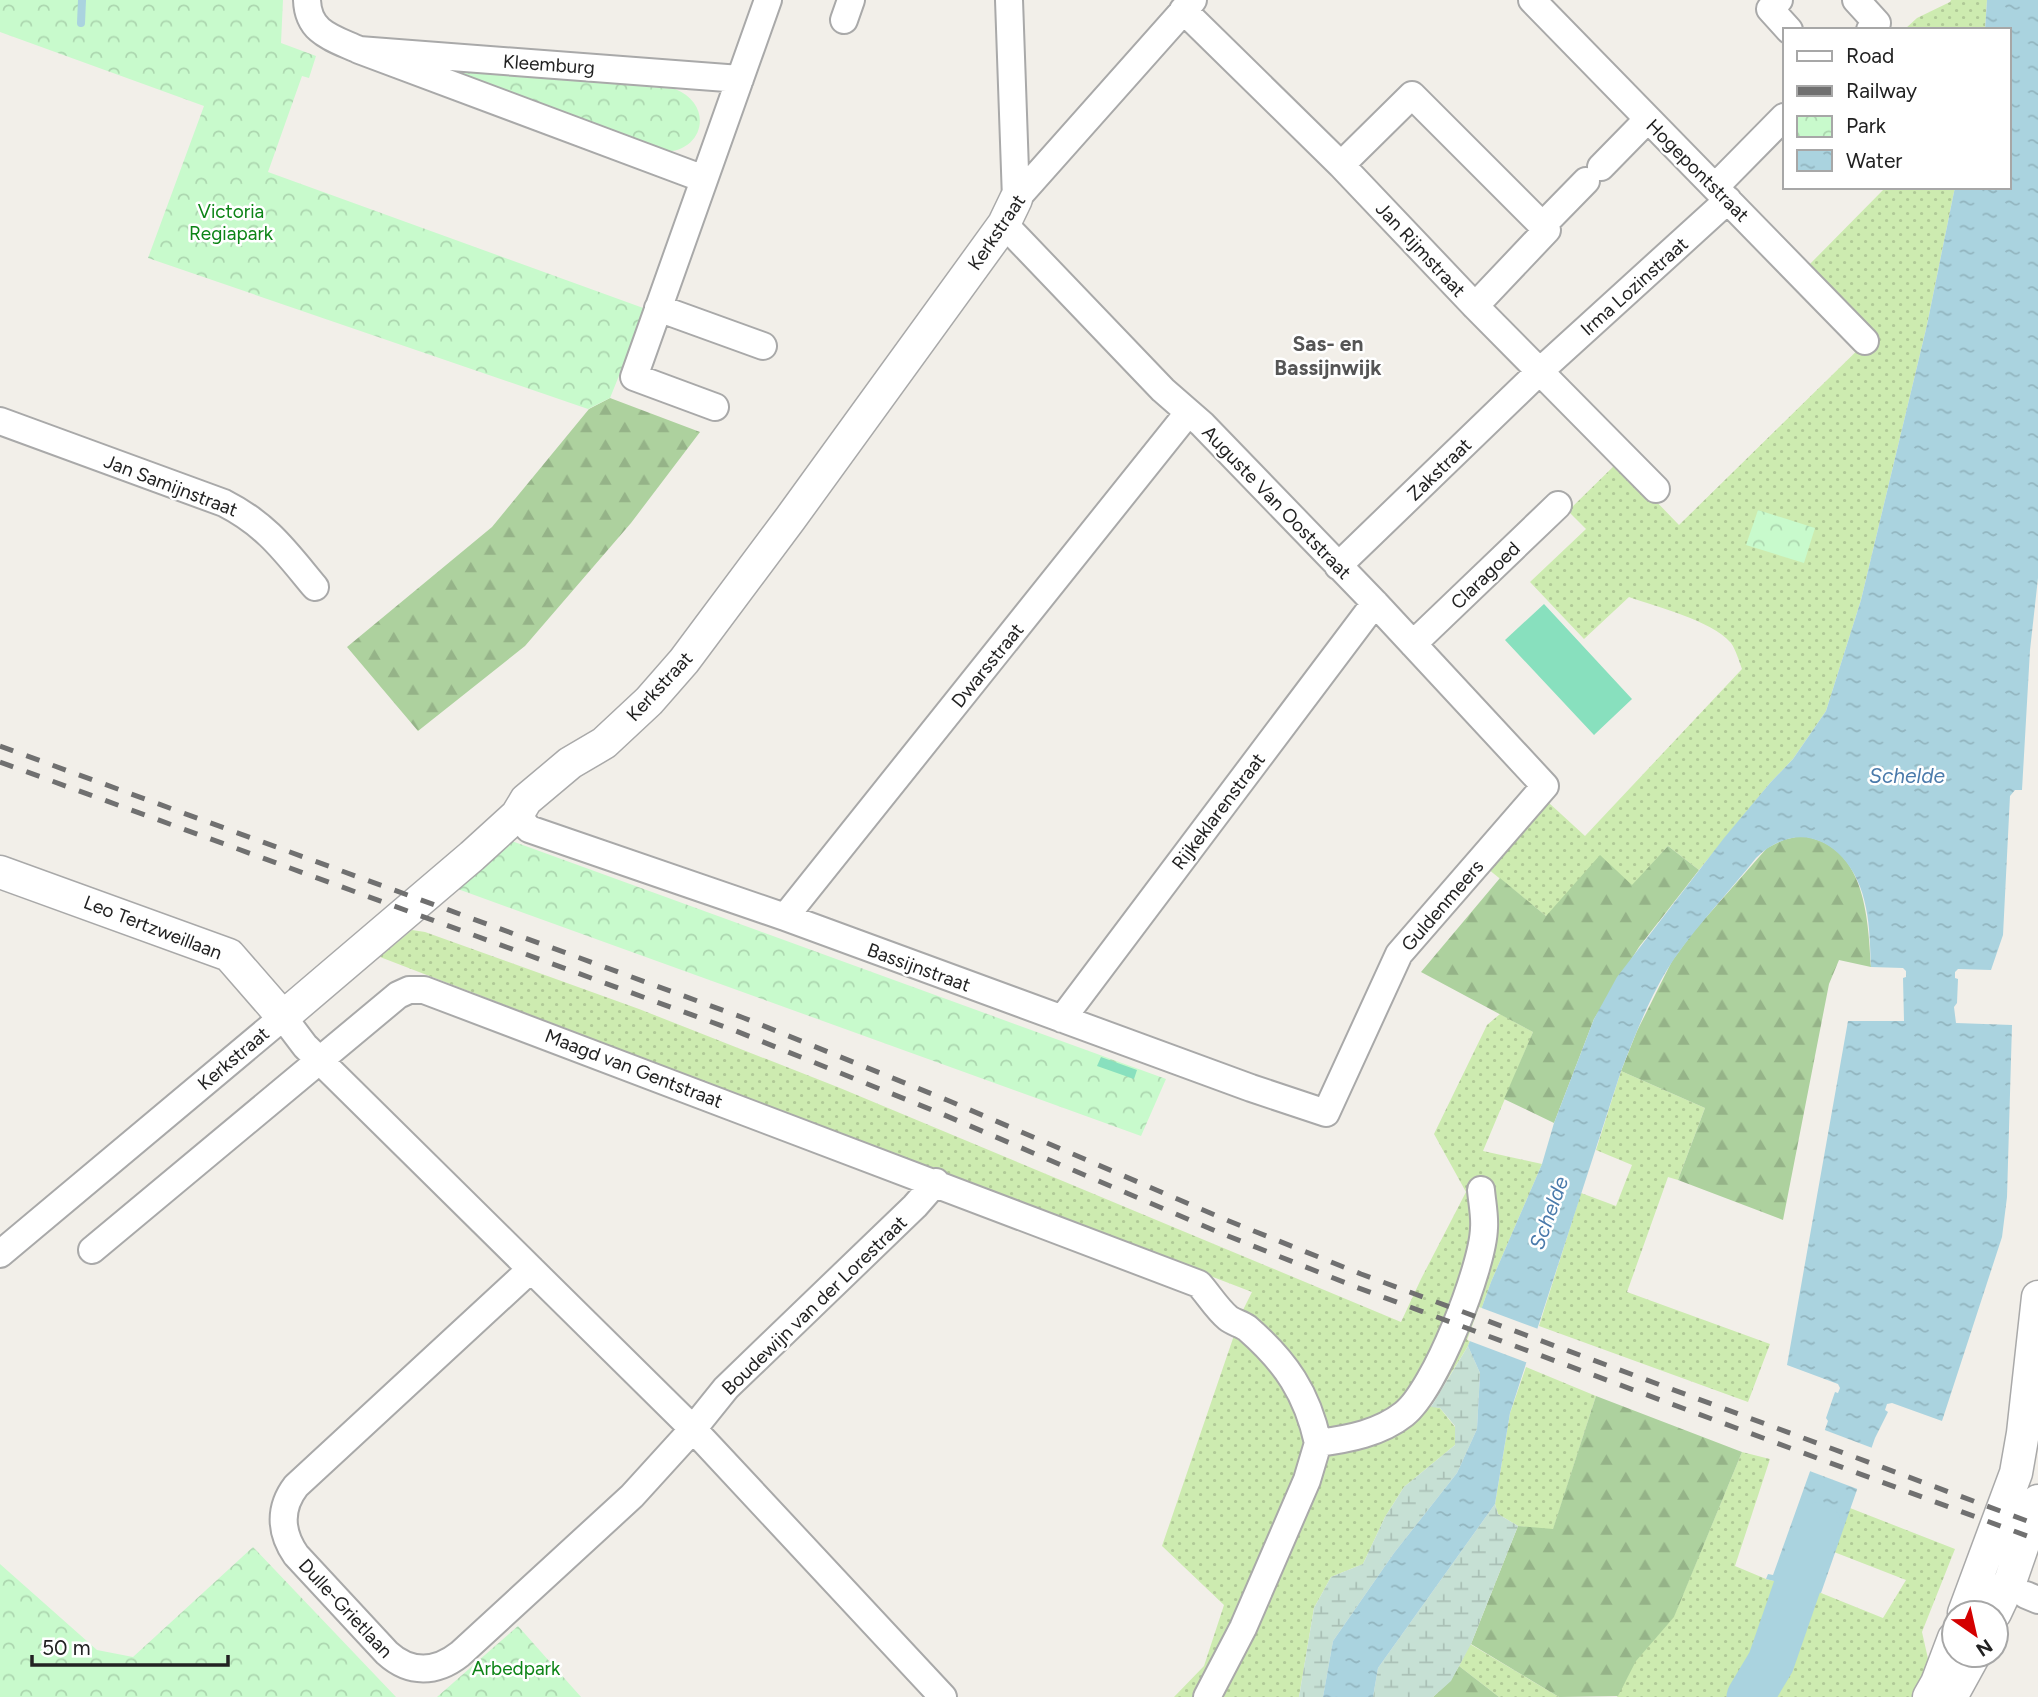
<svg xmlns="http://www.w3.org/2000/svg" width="2038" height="1697" font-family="Figtree,sans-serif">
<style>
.grass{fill:url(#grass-dots)}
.forest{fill:url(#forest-firs)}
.wetland{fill:url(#wetland-marsh)}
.park{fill:url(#park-crowns)}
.pitch{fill:#88e0be}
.water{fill:url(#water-ripples)}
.pier{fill:#f2efe9}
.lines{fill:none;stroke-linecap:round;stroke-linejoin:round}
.stream{stroke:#aad3df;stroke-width:8}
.river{stroke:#aad3df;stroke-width:47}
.minor-casing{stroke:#a9a9a9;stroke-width:30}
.tertiary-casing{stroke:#a9a9a9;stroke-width:35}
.minor{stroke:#fff;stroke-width:26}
.tertiary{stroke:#fff;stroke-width:32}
.rail{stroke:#707070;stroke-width:5;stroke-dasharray:14 14;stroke-linecap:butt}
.labels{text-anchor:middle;stroke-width:5;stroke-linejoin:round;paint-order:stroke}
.street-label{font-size:19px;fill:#222;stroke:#fff}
.park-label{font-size:19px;fill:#0c8416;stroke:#fff}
.neighbourhood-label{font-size:21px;font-weight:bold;fill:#555;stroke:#fff}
.water-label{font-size:21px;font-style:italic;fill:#4a7aab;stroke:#fff}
</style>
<defs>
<pattern id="grass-dots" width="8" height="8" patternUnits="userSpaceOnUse" patternTransform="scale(1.75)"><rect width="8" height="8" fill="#cdebb0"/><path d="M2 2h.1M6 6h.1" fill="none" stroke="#b0c997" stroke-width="1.8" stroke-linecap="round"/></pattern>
<pattern id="forest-firs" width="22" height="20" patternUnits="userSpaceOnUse" patternTransform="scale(1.75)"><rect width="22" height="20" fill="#add19e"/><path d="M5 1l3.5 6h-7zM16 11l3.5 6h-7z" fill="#95b388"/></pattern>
<pattern id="wetland-marsh" width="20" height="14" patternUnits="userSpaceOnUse" patternTransform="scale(1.75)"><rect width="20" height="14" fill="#c6e0d4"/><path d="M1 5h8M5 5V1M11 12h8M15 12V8" fill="none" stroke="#aac0b6"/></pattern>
<pattern id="park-crowns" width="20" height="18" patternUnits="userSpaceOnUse" patternTransform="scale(1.75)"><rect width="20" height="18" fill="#c8facc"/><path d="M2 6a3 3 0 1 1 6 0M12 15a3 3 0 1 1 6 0" fill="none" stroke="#acd6af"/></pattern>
<pattern id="water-ripples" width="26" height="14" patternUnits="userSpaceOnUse" patternTransform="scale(1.75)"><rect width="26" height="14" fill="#aad3df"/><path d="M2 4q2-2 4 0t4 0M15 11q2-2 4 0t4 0" fill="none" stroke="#92b5bf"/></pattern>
</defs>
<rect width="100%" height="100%" fill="#f2efe9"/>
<!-- grass -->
<path class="grass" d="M1951 0H1987L1985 30 1905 29 1917 18 1950 2Z
M1886 187H1955L1927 325 1861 600 1826 711 1793 759 1770 783 1699 870 1668 846 1632 886 1546 916 1488 869 1549 803 1585 836 1742 669C1739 661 1736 650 1731 643 1711 620 1657 607 1629 597L1584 639 1530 582 1586 529 1568 511 1618 462 1679 525 1873 335 1807 267Z
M412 930 425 932 639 1009 840 1088 1401 1322 1421 1279 1466 1192 1434 1134 1487 1025 1500 1014 1533 1032 1483 1151 1542 1164 1491 1282 1468 1346 1431 1406 1440 1408 1455 1427V1445L1404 1487 1385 1517 1363 1564 1331 1577 1314 1608 1299 1697H1174L1204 1666 1224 1605 1162 1546 1242 1312 1252 1292 380 957Z
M1621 1071 1705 1108 1678 1180 1668 1177 1627 1292 1770 1344 1748 1402 1539 1326 1581 1193 1616 1206 1632 1165 1596 1150Z
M1526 1367 1596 1396 1553 1530 1518 1526 1498 1514 1495 1504 1510 1413Z
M1742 1452 1770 1459 1735 1566 1766 1579 1821 1593 1883 1618 1906 1580 1834 1552 1850 1508 1955 1549 1922 1632 1931 1672 1919 1697H1617L1635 1661 1674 1616Z
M1470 1644 1559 1697H1499L1459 1666Z"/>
<!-- forest -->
<path class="forest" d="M610 398 700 432 631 523 525 646 418 731 347 647 492 527 589 409Z
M1800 836C1865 843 1868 916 1871 967L1839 960 1829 984 1783 1220 1678 1180 1705 1108 1621 1071 1637 1031 1672 961 1694 931 1767 848 1783 840Z
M1668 846 1699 870 1639 947 1594 1019 1554 1123 1504 1099 1533 1032 1421 972 1500 878 1546 916 1600 855 1632 885Z
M1596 1396 1742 1452 1674 1617 1636 1661 1618 1696 1559 1697 1471 1644 1518 1526 1553 1529Z
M1459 1666 1499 1697H1433L1450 1681Z"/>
<!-- wetland -->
<path class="wetland" d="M1468 1346 1480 1373 1477 1429 1457 1473 1394 1553 1333 1641 1323 1697H1299L1314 1608 1331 1577 1363 1564 1385 1517 1404 1487 1455 1445V1426L1440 1408 1431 1407Z
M1495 1504 1498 1514 1518 1526 1471 1644 1451 1681 1433 1697H1373L1378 1668Z"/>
<!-- park -->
<path class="park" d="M0 0H283L281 43 316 56 309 78 302 76 268 172 646 309 610 398 588 409 148 258 204 106 0 32Z
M435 69 675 89C714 104 705 152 663 152Z
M1758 510 1815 528 1804 563 1746 545Z
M509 840 1166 1079 1141 1136 455 888Z
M253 1547 396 1697H0V1564L97 1650 133 1657Z
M518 1626 581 1697H437Z"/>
<!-- pitch -->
<path class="pitch" d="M1544 604 1632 699 1594 735 1505 640Z
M1101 1057 1137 1070 1134 1079 1097 1066Z"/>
<!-- water -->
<path class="water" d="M1987 0H2038V578L2030 650 2022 790H2015L2010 796 2003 935 1991 970 1958 969 1955 972V978L1958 979 1957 1003 1954 1007 1956 1023 2012 1025 2007 1197 2002 1237 1942 1421 1892 1403 1887 1404 1885 1410 1888 1412 1875 1438 1821 1593 1766 1579 1768 1574 1773 1575 1828 1421 1826 1418 1835 1392 1838 1393 1840 1388 1838 1384 1787 1365 1848 1021H1904L1903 978 1906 977V971L1903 968 1871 967C1870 947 1870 927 1866 908 1856 851 1805 811 1756 858 1729 892 1699 923 1674 959 1651 993 1636 1033 1621 1071L1510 1413 1495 1504 1378 1668 1373 1697H1323L1333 1641 1394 1553 1457 1473 1477 1429 1480 1373 1468 1346 1491 1282 1542 1164 1554 1123 1594 1019 1617 977 1724 838 1770 783 1793 759 1826 711 1861 600 1927 325 1955 187H2008V30H1985Z"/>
<!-- pier -->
<path class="pier" d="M1479 1307 1541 1330 1531 1364 1467 1340Z
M1822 1429 1875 1449 1860 1490 1807 1470Z"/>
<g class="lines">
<!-- stream -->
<path class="stream" d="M81 23 82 0"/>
<!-- river -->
<path class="river" d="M1750 1697 1771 1662 1818 1526"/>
<defs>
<path id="minor" d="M307 0C308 33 333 38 359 50
M1009 0 1016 199
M1532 0 1865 341
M1779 0 1770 9 1789 30
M1856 0 1877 23 1870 30
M1183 10 1341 165 1475 306 1656 489
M844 20 851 0
M1341 165 1412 95 1547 230 1475 306
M1601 167 1648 119
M704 179 359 50 740 79
M1715 187 1784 117
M1016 199 1193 0
M1542 226 1586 181
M658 308 763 346
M715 407 634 377 768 0
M0 421 224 503C267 525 285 551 315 587
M1338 566 1540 371 1728 200
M1413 644 1558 505
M517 815 529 829 785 917 1251 1088 1326 1113 1399 954 1545 786 1375 603 1202 424 1163 390 1004 224
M785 917 1188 413
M1062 1019 1375 603
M92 1250 398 995 409 990H424L1199 1284C1208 1294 1217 1309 1228 1318 1233 1322 1241 1324 1247 1328 1286 1362 1307 1393 1318 1443
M0 1254 283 1017 305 1046 693 1429 943 1697
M531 1269 296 1486C279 1508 280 1532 296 1555L387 1653C410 1674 436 1673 460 1654L632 1496 693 1429 726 1388 915 1206 936 1182
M2026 1595 2038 1600
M1207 1697 1243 1628 1307 1480 1318 1443C1349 1439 1380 1433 1404 1414 1435 1390 1483 1267 1484 1228 1485 1216 1482 1202 1481 1190"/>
<path id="tertiary" d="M0 872 229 955 283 1017 472 856 517 815 526 800 570 763 604 743 649 701 684 661 790 519 1004 224 1016 199
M1964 1613 2016 1473 2023 1433 2038 1297
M1995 1613 2011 1579 2038 1501
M1929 1697 1937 1683 1954 1638
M1951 1697 1974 1655"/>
</defs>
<!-- minor casing -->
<use href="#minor" class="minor-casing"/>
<!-- tertiary casing -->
<use href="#tertiary" class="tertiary-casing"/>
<!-- minor -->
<use href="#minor" class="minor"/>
<!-- tertiary -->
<use href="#tertiary" class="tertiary"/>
<!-- rail -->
<path class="rail" d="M0 746 744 1018 947 1100 1224 1219 1361 1274 2038 1525
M0 762 736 1031 942 1114 1218 1232 1356 1287 2038 1540"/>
</g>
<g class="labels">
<!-- street labels -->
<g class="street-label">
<text transform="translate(549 64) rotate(4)" y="7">Kleemburg</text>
<text transform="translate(1698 170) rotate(45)" y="7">Hogepontstraat</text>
<text transform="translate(996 232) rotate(-56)" y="7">Kerkstraat</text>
<text transform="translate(1421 249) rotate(47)" y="7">Jan Rijmstraat</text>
<text transform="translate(1634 286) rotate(-42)" y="7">Irma Lozinstraat</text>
<text transform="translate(1439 469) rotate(-44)" y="7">Zakstraat</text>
<text transform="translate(171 485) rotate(21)" y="7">Jan Samijnstraat</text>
<text transform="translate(1277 502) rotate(46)" y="7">Auguste Van Ooststraat</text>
<text transform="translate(1485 575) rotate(-44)" y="7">Claragoed</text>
<text transform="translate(987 665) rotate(-51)" y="7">Dwarsstraat</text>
<text transform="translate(659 686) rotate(-47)" y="7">Kerkstraat</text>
<text transform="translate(1218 811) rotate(-53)" y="7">Rijkeklarenstraat</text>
<text transform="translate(1442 905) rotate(-49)" y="7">Guldenmeers</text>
<text transform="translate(153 927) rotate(21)" y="7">Leo Tertzweillaan</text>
<text transform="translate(919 967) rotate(20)" y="7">Bassijnstraat</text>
<text transform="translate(233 1058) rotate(-40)" y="7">Kerkstraat</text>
<text transform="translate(634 1068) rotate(21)" y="7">Maagd van Gentstraat</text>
<text transform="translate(814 1305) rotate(-44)" y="7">Boudewijn van der Lorestraat</text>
<text transform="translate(346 1608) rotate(47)" y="7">Dulle-Grietlaan</text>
</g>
<!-- park labels -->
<g class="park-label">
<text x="231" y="218">Victoria<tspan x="231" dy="22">Regiapark</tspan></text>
<text x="516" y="1675">Arbedpark</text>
</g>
<!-- neighbourhood labels -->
<g class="neighbourhood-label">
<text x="1328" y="351">Sas- en<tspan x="1328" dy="24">Bassijnwijk</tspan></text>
</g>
<!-- water labels -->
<g class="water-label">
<text x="1907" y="783">Schelde</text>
<text transform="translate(1549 1213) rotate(-70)" y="7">Schelde</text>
</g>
</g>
<!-- legend -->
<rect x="1783" y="28" width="228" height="161" fill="#ffffff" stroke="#a7a7a7" stroke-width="2"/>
<rect x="1797" y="51" width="35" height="10" fill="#ffffff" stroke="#a7a7a7" stroke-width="2"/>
<text x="1846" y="63" font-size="21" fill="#222222">Road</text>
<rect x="1797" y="86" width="35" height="10" fill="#707070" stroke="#a7a7a7" stroke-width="2"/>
<text x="1846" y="98" font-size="21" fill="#222222">Railway</text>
<rect x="1797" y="116" width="35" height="21" fill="url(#park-crowns)" stroke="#a7a7a7" stroke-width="2"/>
<text x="1846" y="133" font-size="21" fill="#222222">Park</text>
<rect x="1797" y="150" width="35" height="21" fill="url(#water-ripples)" stroke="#a7a7a7" stroke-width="2"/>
<text x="1846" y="168" font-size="21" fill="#222222">Water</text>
<!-- north arrow -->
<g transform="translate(1975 1634) rotate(146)"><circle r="33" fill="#ffffff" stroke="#a7a7a7" stroke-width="2"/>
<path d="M0-5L12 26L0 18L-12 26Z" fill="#d40000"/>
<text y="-10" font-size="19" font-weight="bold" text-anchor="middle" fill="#222222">N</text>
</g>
<!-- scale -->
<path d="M32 1655v10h196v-10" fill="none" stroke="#222222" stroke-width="3.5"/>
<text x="42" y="1655" font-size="21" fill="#222222" stroke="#ffffff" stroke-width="5" paint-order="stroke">50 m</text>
</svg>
